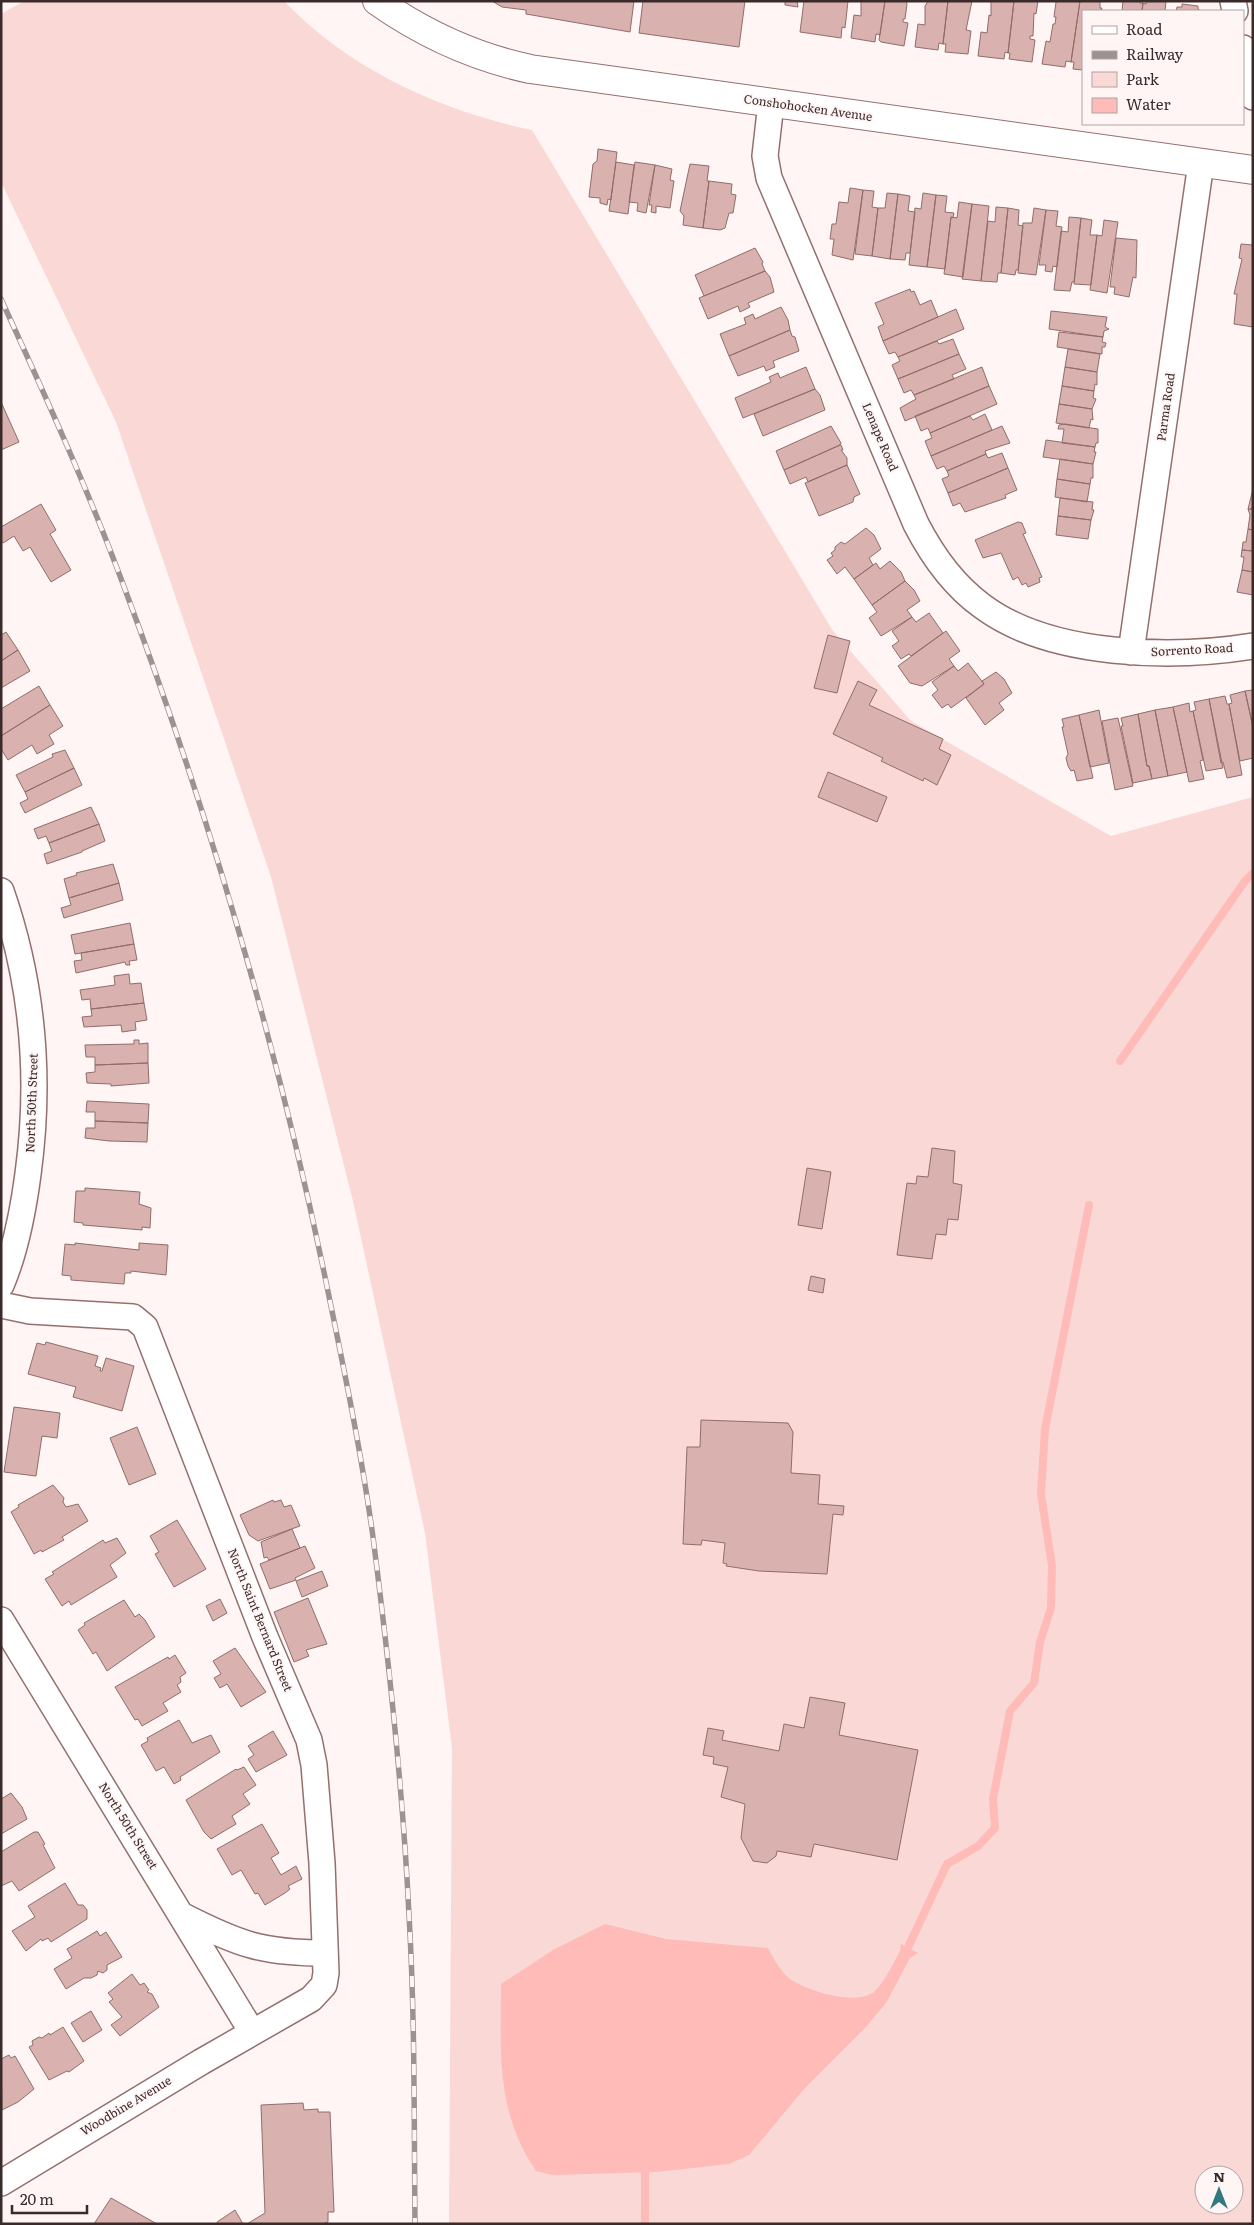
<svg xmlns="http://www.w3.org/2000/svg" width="1254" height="2225" font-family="Literata,serif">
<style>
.green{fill:#fad8d6;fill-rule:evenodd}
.water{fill:#febbb7}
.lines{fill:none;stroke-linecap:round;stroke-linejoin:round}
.stream{stroke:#febbb7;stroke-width:8}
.building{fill:#d9b1ae;stroke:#916d6a}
.street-casing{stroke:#94706d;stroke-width:28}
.secondary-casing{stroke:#94706d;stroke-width:30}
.street{stroke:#fff;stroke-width:25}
.secondary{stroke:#fff;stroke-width:28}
.rail-casing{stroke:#9e9291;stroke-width:5.5}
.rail{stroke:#fef5f4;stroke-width:4;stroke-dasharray:11;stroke-linecap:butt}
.labels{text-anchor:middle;stroke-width:4;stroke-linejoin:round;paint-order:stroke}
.street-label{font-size:12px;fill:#3a2b2a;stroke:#fef5f4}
</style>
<rect width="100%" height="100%" fill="#fef5f4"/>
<!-- green -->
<path class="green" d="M24 1H284C350 70 441 111 532 130L833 631 911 721 1111 836 1253 797V2224H449L452 1748 425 1533 353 1201 271 877 116 422 1 182V14ZM1204 2175H1234V2205H1204Z"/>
<!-- water -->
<path class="water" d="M605 1924 666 1939 768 1948C774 1959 780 1971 790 1979 807 1991 858 2007 875 1991 884 1983 894 1962 900 1951L901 1944 918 1953 910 1958 886 2003 865 2028 804 2089 749 2155 729 2164 656 2172 553 2175 536 2171C495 2110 501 2053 501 1984L553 1950Z"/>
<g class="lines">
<!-- stream -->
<path class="stream" d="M1120 1061 1245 881 1253 873
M904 1956 947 1864 978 1846 995 1828 993 1799 1010 1711 1034 1683 1040 1642 1051 1608 1052 1566 1041 1494 1045 1429 1089 1205
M645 2224V2162"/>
</g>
<!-- building -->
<path class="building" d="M492 1H634L630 32 526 14V10L502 7Z
M643 1H745L739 47 639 33Z
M785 1H797L798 7 785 5Z
M804 1H848L845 28 842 27 841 38 800 32Z
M861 1H885L880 35 876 34 875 42 851 38 854 15 861 16Z
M885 1H906L907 4 905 19H903V22L908 23 904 46 881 42 879 40Z
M928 1H948L943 44 939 43 938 50 915 47 918 24 925 25V6Z
M948 1H972L966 30 971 31 968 54 945 52 946 44H943Z
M991 1H1014L1008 53 1005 52 1004 59 978 56 981 32 987 33 989 15 991 16Z
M1014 1H1038L1036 14 1034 13 1033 36H1030V39L1035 40 1032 62 1009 59 1010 53H1008Z
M1058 1H1080L1071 62 1066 61 1065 67 1042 64 1046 41 1050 42 1053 24H1055L1056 17H1054L1056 2Z
M1080 1H1100V8H1102L1101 11H1083V70L1073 69 1074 62H1071Z
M1123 1H1140V3H1143L1142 11H1122Z
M1146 1H1166L1165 11H1142L1143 3 1146 4Z
M1182 4 1198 6V9L1201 11H1176L1177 7H1182Z
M598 149 617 152 611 200 608 199 607 205 600 203V198L589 197 593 164 597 161Z
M616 162 634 165 628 214 609 211Z
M635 162 655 165 646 213 637 211 638 203 629 202Z
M690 164 709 166 707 181H709L703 228 683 225 684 216 680 211Z
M655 165 672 169 670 180 674 181 670 208 656 206V213L651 212 652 205H649Z
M709 181 732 184 731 194 736 195 733 213H729L725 228 720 230 703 228Z
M850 188 863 190 853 260 832 255 834 239H830L832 224H836L839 202 848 203Z
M863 190 874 191 872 207 878 208 872 256 855 254Z
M887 193 898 194 890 259 872 256 878 208H885Z
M923 193 936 195 927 267 909 265 915 208 921 209Z
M898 194 910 196 908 211 915 212 910 253H906L905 260 890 259Z
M936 195 947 196 945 212 954 213 953 218 951 217 945 269 927 267Z
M959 202 972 204 963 277 944 274 951 217 957 218Z
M972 204 989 206 981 281 962 279Z
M996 207 1008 208 1001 273H998L997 282 981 281 988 221 995 222Z
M1008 208 1019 210 1018 225 1023 226 1018 270H1016L1015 275 1001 273Z
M1034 208 1046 210 1036 275 1018 273 1023 223H1032Z
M1046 210 1058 211 1056 226 1062 227 1057 267 1053 266 1052 272 1045 271 1046 265H1039Z
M1069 217 1081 218 1074 282H1072L1070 291 1054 290 1061 231 1068 232Z
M1081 218 1092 220 1090 235H1097L1091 285 1074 284Z
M1104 220 1118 222 1107 293 1090 290 1097 235 1102 236Z
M1116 238 1137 240 1136 278 1133 277 1129 297 1114 294 1115 287H1110Z
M1241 244 1253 245V327L1234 324 1237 294H1234L1242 259 1239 258Z
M755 248 763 262 762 264 765 271 704 296 695 275Z
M765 271 770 277 774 292 748 303 750 307 740 312 738 306 708 319 699 298Z
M910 289 911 292 914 291 920 305 931 300 938 317 883 341 878 327 884 324 875 303Z
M781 307 788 320 790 330 729 356 720 334 746 324 744 318 753 314 755 319Z
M956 309 964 329 898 357 895 352 889 354 883 341Z
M1051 311 1107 317 1105 327 1109 329 1104 331 1103 337 1049 329Z
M790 330 792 336 795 337 799 351 773 361 775 367 766 371 764 366 738 376 729 356Z
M1059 332 1103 337 1102 342 1106 343 1105 347H1102V354L1057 347Z
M953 339 959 354 898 379 892 365 900 361 898 357 937 341 939 344Z
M1068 349 1100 354 1097 372 1065 367Z
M959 354 966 369 952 375 954 379 914 395 911 390 904 393 898 379Z
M806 367 815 389 743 418 735 398 771 382 769 377 778 373 780 378Z
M982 367 989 386 905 421 900 408 916 399 914 395Z
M1065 367 1097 372V385L1095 384 1094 391 1062 386Z
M989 386 997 404 930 433 928 428 921 431 915 416Z
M1062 386 1094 391 1093 398 1096 399 1092 409 1059 404Z
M815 389 820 395 825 410 763 436 754 414Z
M1 402 19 442 1 450Z
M1059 404 1092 409 1093 420 1091 419 1089 428 1056 423Z
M985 414 992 430 931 456 925 441 932 438 930 433 970 416 973 420Z
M1065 424 1098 429V443H1096L1095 447 1062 443 1064 429H1058L1059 425Z
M831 426 841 443 840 445 784 470 776 451Z
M1002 426 1010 443 985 451 986 454 947 471 944 466 937 469 931 456Z
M1046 440 1095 447 1094 452H1096L1093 464 1043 457Z
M840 445H841L843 450H841L847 458V465L808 482 806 477 790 484 784 470Z
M1002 453 1008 468 948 493 942 479 949 476 947 471 986 454 988 458Z
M1060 459 1093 464V478H1091L1090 484 1057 479Z
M847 465 860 494 854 497 853 502 819 516 805 483Z
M1008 468 1017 490 1005 495 1006 498 965 512 960 503 953 506 948 493Z
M1057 479 1090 484 1087 502 1055 497Z
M1253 489V509H1248Z
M1060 498 1093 502 1092 510H1094L1091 520 1058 516Z
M41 504 56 530 50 534 71 570 51 582 30 547 23 551 14 536 3 543 1 541V527Z
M1248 509H1253V530L1248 529 1250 515Z
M1058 516 1091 520 1088 539 1056 535Z
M1018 522 1022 523 1026 533 1023 534 1042 577 1039 578 1040 582 1028 587 1026 583 1022 585 1018 577 1013 580 1001 553 983 558 975 540Z
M866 528 874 535 881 549 869 558 873 565 854 579 845 567 837 574 827 560 833 556 831 553 835 550V547L841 542 845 544Z
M1248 529 1253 530V551L1242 550 1243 542H1246Z
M1242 550 1253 551V572L1242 570 1244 557H1241Z
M890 561 901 572 905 581 872 605 854 579 876 563 880 569Z
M1242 570 1253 572V595L1237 592Z
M905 581 914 590 920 601 907 610 912 617 881 636 869 618 877 612 872 605Z
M929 613 943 633 911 656 909 654 901 659 892 646 899 641 892 631 912 617 916 622Z
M946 631 960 651 949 659 954 666 922 686 910 683 898 666Z
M6 632 18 650 1 661V635Z
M828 635 850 641 837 693 814 688Z
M18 650 30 671 1 688V661Z
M968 663 984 684 951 708 948 704 942 708 932 695 938 690 932 682 954 666 958 671Z
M996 672 1004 679 1012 693 999 703 1004 710 985 725 966 698 984 684 982 681Z
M858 681 877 690 869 705 943 739 939 749 951 755 937 785 924 778 923 781 881 761 883 758 833 734Z
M39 686 50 705 1 736V709Z
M1253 690V727L1245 691Z
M1245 691 1253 727V758L1240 761 1229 704 1232 703 1230 695Z
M1225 696 1227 704H1229L1242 775 1227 778 1223 762 1221 763 1209 699Z
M1209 699 1223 768 1206 771 1193 711 1196 710 1194 702Z
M1189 703 1190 712 1193 711 1203 760 1200 761 1204 779 1189 782 1173 707Z
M50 705 63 726 49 735 54 744 37 754 32 745 8 760 1 749V736Z
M1173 707 1187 772 1168 776 1155 710Z
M1099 710 1109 763 1090 767 1079 715Z
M1155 710 1168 776 1152 779 1149 766H1147L1138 714Z
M1138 714 1147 766H1149L1152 779 1133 783 1121 726H1123L1121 718Z
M1079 715 1093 778 1077 781 1074 770 1071 771 1068 766 1066 758 1068 754 1062 727H1064L1062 719Z
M1118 718 1133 786 1115 790 1102 721Z
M65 750 74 768 25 792 16 775 53 757 52 754Z
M74 768 82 785 25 813 20 803 28 799 25 792Z
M828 772 887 797 877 822 818 797Z
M91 807 99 824 49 843 46 836 38 839 34 829Z
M99 824 105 841 82 851V852L47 864 44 854 52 851 49 843Z
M113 864 119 883 69 898 64 879 77 875 76 873Z
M119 883 123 900 64 918 61 908 71 905 69 898Z
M130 923 134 944 75 954 71 935Z
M134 944 137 960 129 961 130 965H126L125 962 76 973 74 961 82 960 81 953Z
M129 974 130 984 141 983 144 1003 91 1009 90 999 82 1000 80 990 115 985 114 976Z
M144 1003 147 1020 135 1022 136 1030 122 1032 121 1025 84 1027 82 1017 92 1016 91 1009Z
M134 1040H139V1044L148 1043V1063L95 1065V1057H86L85 1045 134 1044Z
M148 1063 149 1083 111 1086V1084L87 1083 86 1073 95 1072V1065Z
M87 1101 149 1104 148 1123 95 1121V1112H86Z
M95 1121 148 1123 147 1142 109 1141 85 1138 86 1128H95Z
M932 1148 955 1151 953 1183 962 1185 958 1220 948 1219 946 1235 936 1234 932 1259 897 1255 907 1183 916 1184 917 1176 928 1177Z
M807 1168 831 1172 822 1229 798 1225Z
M85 1188 140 1192 139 1204 151 1208 150 1228 142 1227V1230L83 1225V1223L74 1222 76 1191H85Z
M75 1243 139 1250V1243L168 1245 166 1275 131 1271V1273H125L124 1284 71 1280V1276L62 1275 65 1244 75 1245Z
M811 1276 825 1279 823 1293 808 1290Z
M46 1342 98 1356 95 1366 101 1368 100 1371H102L106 1358 134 1366 122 1411 73 1397 76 1387 28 1374 37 1343 45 1345Z
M14 1407 60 1413 57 1438 42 1436 36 1476 4 1472Z
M701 1420 788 1423 793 1432 791 1473 820 1475 818 1504 844 1506 843 1515 833 1514 827 1574 759 1571 726 1566 727 1564 723 1563 725 1543 702 1540 701 1545 683 1544 687 1447H700Z
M137 1427 156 1474 129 1485 110 1438Z
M53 1485 64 1498 63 1502 66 1507 78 1504 88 1521 62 1537 64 1540 42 1552 41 1550 34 1554 11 1512 19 1507 18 1505Z
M273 1500 274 1502 281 1500 284 1507 291 1505 300 1526 258 1541 249 1535 240 1515Z
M177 1520 206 1569 174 1587 155 1554 159 1552 150 1536Z
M292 1529 300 1548 269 1560 267 1557 264 1558 261 1542Z
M117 1538 126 1553 110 1565 117 1577 71 1605 69 1601 62 1606 45 1579 54 1574 52 1572 103 1540 105 1543Z
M305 1546 315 1568 295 1578 296 1580 270 1589 260 1564Z
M322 1571 328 1586 302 1597 296 1581Z
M308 1598 327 1644 306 1650 309 1656 294 1662 274 1612Z
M220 1599 227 1613 213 1621 206 1606Z
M124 1600 135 1617 139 1614 145 1620 155 1637 107 1671 96 1652 93 1654 78 1630 85 1625 84 1623Z
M235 1648 266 1692 241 1707 227 1684 220 1688 214 1678 221 1674 213 1661Z
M175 1655 186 1673 180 1677 181 1682 177 1685 181 1692 163 1703 168 1711 142 1726 138 1719 135 1720 115 1687 168 1657 169 1659Z
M810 1697 845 1703 839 1735 918 1750 897 1860 814 1844 811 1857 777 1851 776 1856 767 1863 753 1861 741 1838 745 1804 721 1797 728 1767 713 1764 714 1757 703 1755 708 1728 724 1731 722 1740 779 1751 784 1724 804 1728Z
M179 1720 192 1743 211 1735 220 1752 180 1777 181 1780 174 1784 164 1767 156 1771 141 1745 148 1741 147 1738Z
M273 1731 287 1755 256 1772 248 1759 254 1755 248 1746Z
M244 1767 256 1785 243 1794 250 1804 232 1816 236 1824 211 1839 204 1832 186 1800 236 1769 237 1770Z
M11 1793 22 1807 27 1819 1 1834V1799Z
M262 1824 279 1853 271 1858 281 1875 296 1866 302 1879 288 1886 290 1889 285 1893 265 1905 258 1893 255 1894 241 1870 232 1875 217 1849Z
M34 1832H38L45 1844 43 1845 55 1868 19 1891 12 1881 1 1886V1852Z
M65 1883 78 1905H83L87 1910V1919L51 1942 48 1938 42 1941 41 1939 26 1951 12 1931 35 1917 28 1906Z
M97 1931 100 1936 106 1932 122 1957 107 1965V1970L103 1973 98 1971 97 1975 91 1978H84L66 1989 54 1969 72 1958 67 1949Z
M132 1974 140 1985 144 1983 149 1990 147 1992 152 1994 159 2007 120 2036 111 2025 122 2017 109 2002 113 1999 108 1993Z
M91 2011 102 2030 83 2042 71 2023Z
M63 2027 84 2061 69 2072 67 2071 49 2080 29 2047 33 2045 32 2041 39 2037 42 2038 49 2033 50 2035Z
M9 2055 11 2058 15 2056 34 2089 18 2102 2 2110 1 2059Z
M303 2103 304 2110 318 2109V2112H330L334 2212H328V2222L322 2224H247L265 2213 261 2105Z
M111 2198 157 2224H94Z
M235 2210 243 2224H218L217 2222Z"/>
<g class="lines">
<defs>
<path id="street" d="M1233 1 1235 11
M1243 48 1253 97
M771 103 765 156 769 178 916 524C932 555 953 585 982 606 1050 657 1172 659 1253 646
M1131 652 1201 163
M1 891C33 983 41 1078 28 1174 23 1212 16 1250 1 1285
M1 1305 30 1311 133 1317 145 1327 265 1637 309 1740 314 1765 322 1863 326 1973 324 1985 311 1999 201 2062 1 2183
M1 1620 252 2032
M183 1916C238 1944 262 1953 325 1953"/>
<path id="secondary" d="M377 1C424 34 474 57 530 69L1253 170"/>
</defs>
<!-- street casing -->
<use href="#street" class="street-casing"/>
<!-- secondary casing -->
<use href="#secondary" class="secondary-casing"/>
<!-- street -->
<use href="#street" class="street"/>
<!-- secondary -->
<use href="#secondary" class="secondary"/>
<defs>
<path id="rail" d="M1 299C44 393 87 487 123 584 207 808 275 1037 324 1272 342 1360 361 1449 373 1537 389 1662 403 1789 409 1915 415 2017 414 2121 415 2224"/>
</defs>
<!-- rail casing -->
<use href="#rail" class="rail-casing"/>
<!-- rail -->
<use href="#rail" class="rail"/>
</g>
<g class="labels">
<!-- street labels -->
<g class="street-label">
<text transform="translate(808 108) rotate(8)" y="4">Conshohocken Avenue</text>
<text transform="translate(1166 407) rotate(-82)" y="4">Parma Road</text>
<text transform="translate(880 437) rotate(67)" y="4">Lenape Road</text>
<text transform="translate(1192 650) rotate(-3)" y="4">Sorrento Road</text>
<text transform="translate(32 1103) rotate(-88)" y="4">North 50th Street</text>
<text transform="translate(260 1620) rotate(68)" y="4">North Saint Bernard Street</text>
<text transform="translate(128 1826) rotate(58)" y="4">North 50th Street</text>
<text transform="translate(126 2106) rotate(-31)" y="4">Woodbine Avenue</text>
</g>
</g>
<!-- border -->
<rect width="1254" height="2225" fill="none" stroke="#3a2b2a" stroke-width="5"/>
<!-- legend -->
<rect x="1082" y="10" width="162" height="115" fill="#fef5f4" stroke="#b0a4a3"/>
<rect x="1092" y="26" width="25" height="8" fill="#ffffff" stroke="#b0a4a3"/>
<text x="1126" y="35" font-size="15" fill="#3a2b2a">Road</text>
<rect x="1092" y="51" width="25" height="8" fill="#9e9291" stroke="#b0a4a3"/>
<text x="1126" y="60" font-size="15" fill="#3a2b2a">Railway</text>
<rect x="1092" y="72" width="25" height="15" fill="#fad8d6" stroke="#b0a4a3"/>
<text x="1126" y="85" font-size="15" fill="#3a2b2a">Park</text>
<rect x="1092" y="98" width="25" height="15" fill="#febbb7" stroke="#b0a4a3"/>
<text x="1126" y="110" font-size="15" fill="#3a2b2a">Water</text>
<!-- north arrow -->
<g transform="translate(1219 2190)"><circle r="24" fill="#fef5f4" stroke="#b0a4a3"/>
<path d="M0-4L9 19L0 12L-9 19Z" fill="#30797f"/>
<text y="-8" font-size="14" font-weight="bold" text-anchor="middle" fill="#3a2b2a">N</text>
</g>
<!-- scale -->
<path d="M12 2205v8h75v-8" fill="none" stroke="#3a2b2a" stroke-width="2.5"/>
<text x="20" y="2205" font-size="15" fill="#3a2b2a" stroke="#fef5f4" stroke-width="4" paint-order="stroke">20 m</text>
</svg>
